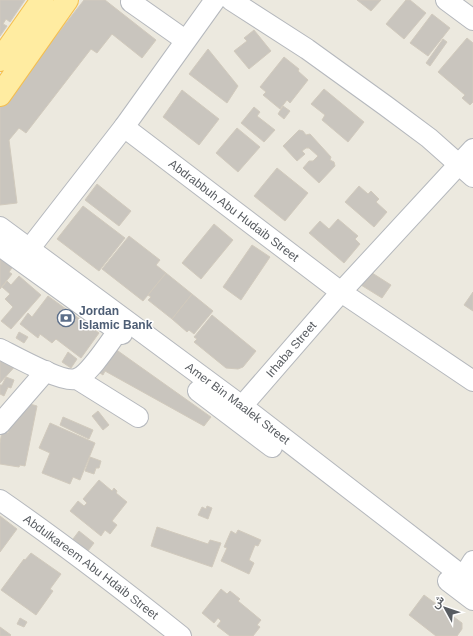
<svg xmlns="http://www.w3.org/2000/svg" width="473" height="636" font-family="Arial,Vazirmatn,sans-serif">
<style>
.building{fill:#c9c5be;stroke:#d1cabd}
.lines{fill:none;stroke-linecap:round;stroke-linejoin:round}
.minor-casing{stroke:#b5b8bd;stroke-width:22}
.major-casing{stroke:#f5bf4f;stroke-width:24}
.minor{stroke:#fff;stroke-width:20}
.major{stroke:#ffeca1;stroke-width:22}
.labels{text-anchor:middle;stroke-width:3;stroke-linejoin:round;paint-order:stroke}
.street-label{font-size:12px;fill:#585c61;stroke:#fff}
.service-label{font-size:12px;font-weight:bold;fill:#4e5e75;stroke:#fff;text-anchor:start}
</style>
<rect width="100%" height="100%" fill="#ece9df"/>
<!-- building -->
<path class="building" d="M0 0H25L10 22 6 19 3 24 7 26 0 36Z
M84 0H105L156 40 142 58 112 34 97 53 91 49 26 133 19 128 9 140 17 203 0 205V107Z
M357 0H381L371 11Z
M406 0H410L426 13 404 39 386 24Z
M432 14 450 28 428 56 410 43Z
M254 30 271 51 249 69 234 51 247 41 244 38Z
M467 38 473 43V102L470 105 462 98 465 95 438 72Z
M443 39 447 42 430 66 426 63Z
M208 49 238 86 227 103 189 74Z
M284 57 299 69 298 71 308 80 290 103 287 100 280 109 263 95 266 92 260 87Z
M324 89 364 122 348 142 322 120 325 115 311 104Z
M182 90 219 119 199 145 163 117Z
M283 106 290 111 284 119 278 114Z
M254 107 260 112 257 116 275 130 264 142 241 123Z
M237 128 260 147 238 172 216 153Z
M299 130 303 131 306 135 310 134 331 157 330 160 334 162 335 166 319 183 303 168 309 161H313L318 156 309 148H306L302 151 305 154 297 161 283 146Z
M277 168 308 193 285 221 254 196Z
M97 184 131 211 119 226 85 200Z
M359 186 368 194 371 191 379 199 376 202 387 212 374 227 345 202Z
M83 206 125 238 99 271 57 239Z
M338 219 358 236 355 239 360 244 344 263 309 233 320 221 329 229Z
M214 224 233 240 201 279 182 263Z
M129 236 160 260 156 265 166 273 143 301 102 269Z
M252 245 270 257 241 300 223 287Z
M0 256 14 265 9 272 12 274 0 289Z
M369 271 391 285 382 298 361 285Z
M166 273 192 294 172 319 148 300 151 297 148 295Z
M19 276 41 295 11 329 1 321 13 307 5 299 10 294 2 287 7 281 11 285Z
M473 292V311L464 305Z
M192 294 213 311 194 334 189 330 187 332 172 319Z
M48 296 99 333 81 358 56 339 52 343 40 334 38 338 20 324 28 313 32 317Z
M212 315 256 351 243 367 238 369 226 368 194 342 197 339 194 337Z
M19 332 28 337 24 343 16 338Z
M111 346 211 417 204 426 105 371 103 375 94 369Z
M68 352 77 359 71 368 62 362Z
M0 354 19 362 0 383Z
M6 377 14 380 11 388 8 387 4 396 0 394V385H2Z
M26 403 37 406 25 466 20 465 19 467 0 464V443L2 431 8 433 10 424 13 425 14 418 19 419 21 407Z
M98 411 109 425 103 430 92 416Z
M63 417 93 430 89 439 60 425Z
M50 423 95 443 80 480 73 477 70 484 42 473 50 453 39 448Z
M90 457 101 461 99 468H96L94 474 85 471Z
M99 480 112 491 114 488 117 491 116 493 127 502 112 521 117 525 110 534 105 530 101 536 70 511 78 501 84 506 87 503 83 499Z
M207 506 212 508 208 519 198 515 202 507 206 509Z
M0 516 17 529 0 552Z
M157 527 208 544 210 540 221 543 212 567 151 546Z
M238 530 261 540 258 546 255 545 249 560 254 563 249 574 221 561 227 548 224 547 231 531 236 534Z
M79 531 94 543 88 551 73 539Z
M31 553 61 574 50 589 53 591 36 615 1 590 24 559 25 560Z
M221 589 227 594 230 591 240 599 238 601 261 620 257 625 260 627 253 636H230L217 626 221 621 218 618 214 623 202 613Z
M424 595 462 623V629L457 636H436L409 615Z
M20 618 27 622 24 627 17 624Z
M0 627 11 635 10 636H0Z"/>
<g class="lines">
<defs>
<g id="minor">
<path d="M231 0 307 49 386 106 429 138 473 177"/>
<path d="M446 0 473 20"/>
<path d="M131 2 185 40"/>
<path id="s1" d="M124 127 341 292 473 381"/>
<path id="s2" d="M0 227 242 406 473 584"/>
<path d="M0 246 122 334"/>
<path d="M30 248 124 127 215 0"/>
<path d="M0 349C14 356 62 383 76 379 88 376 110 342 118 331"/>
<path d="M77 379 138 417"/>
<path d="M198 391 272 447"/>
<path id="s3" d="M242 406 341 292 473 149"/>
<path d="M0 424 46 371"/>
<path id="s4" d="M0 500C62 543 122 589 181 636"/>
<path d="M463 577 473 561"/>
<path d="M448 581 473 600"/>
</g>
<path id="major" d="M0 60 42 0
M0 95 67 0"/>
</defs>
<!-- minor casing -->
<use href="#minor" class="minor-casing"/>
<!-- major casing -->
<use href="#major" class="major-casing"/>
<!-- minor -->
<use href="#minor" class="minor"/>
<!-- major -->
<use href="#major" class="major"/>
</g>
<!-- icons -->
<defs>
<symbol id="bank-ring" viewBox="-11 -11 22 22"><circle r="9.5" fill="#fff" stroke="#5c6f8a" stroke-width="1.5"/><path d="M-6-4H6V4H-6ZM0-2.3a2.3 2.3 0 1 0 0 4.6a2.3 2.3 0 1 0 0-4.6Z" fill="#5c6f8a"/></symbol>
</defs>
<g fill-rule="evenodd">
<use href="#bank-ring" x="56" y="308" width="20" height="20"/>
</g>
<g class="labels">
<!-- street labels -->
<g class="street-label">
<text dy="4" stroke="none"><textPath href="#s1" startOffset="138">Abdrabbuh Abu Hudaib Street</textPath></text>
<text dy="4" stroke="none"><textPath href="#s3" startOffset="75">Irhaba Street</textPath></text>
<text dy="4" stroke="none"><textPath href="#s2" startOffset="296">Amer Bin Maalek Street</textPath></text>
<text dy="4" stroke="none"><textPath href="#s4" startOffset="113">Abdulkareem Abu Hdaib Street</textPath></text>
</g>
<!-- service labels -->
<g class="service-label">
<text x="79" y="315">Jordan<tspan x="79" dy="14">Islamic Bank</tspan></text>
</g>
</g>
<!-- north arrow -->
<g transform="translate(445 608) rotate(310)" stroke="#ffffff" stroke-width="3" paint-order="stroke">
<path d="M0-3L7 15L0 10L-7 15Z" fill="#585c61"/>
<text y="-6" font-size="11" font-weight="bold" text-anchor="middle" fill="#585c61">ش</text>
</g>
</svg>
